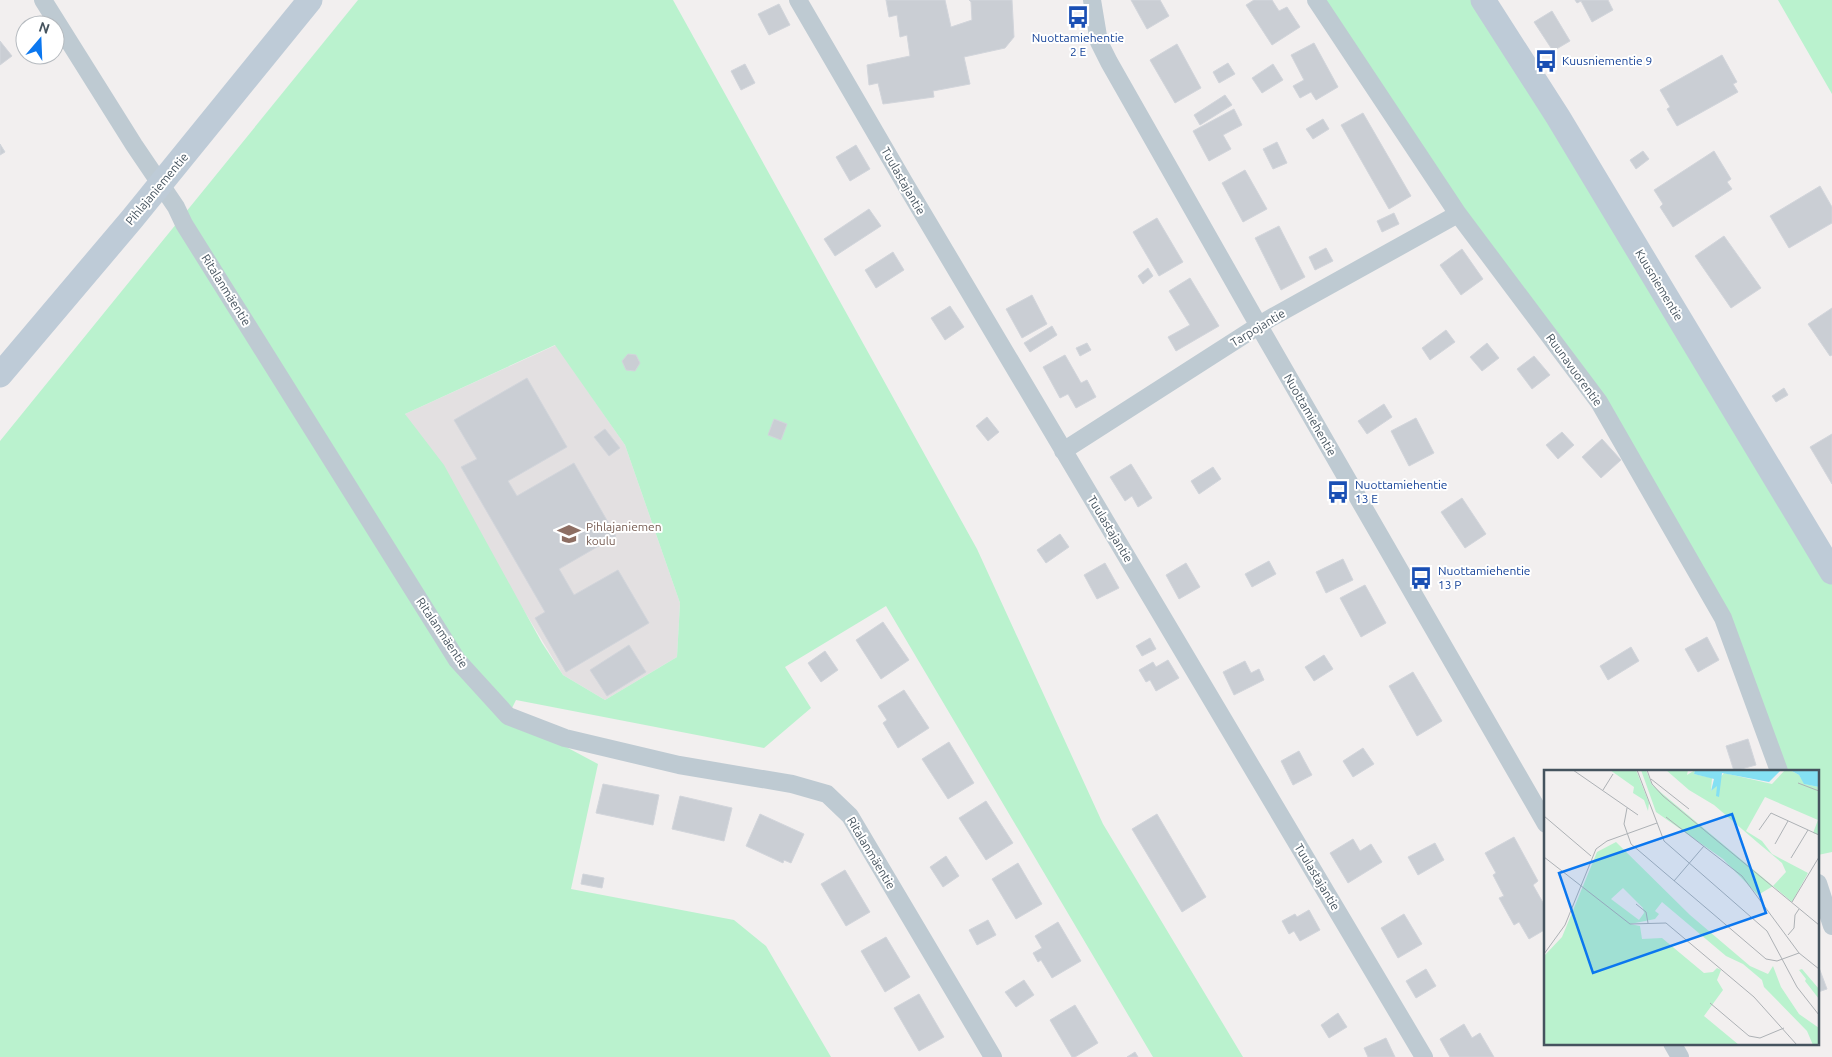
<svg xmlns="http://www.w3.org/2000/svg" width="1832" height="1057" font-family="Ubuntu,sans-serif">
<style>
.education{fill:#e3e0e1}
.green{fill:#baf2ce;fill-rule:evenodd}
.building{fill:#caced4;stroke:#d2d5db}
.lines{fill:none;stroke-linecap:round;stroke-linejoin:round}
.street{stroke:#becad2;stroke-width:18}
.secondary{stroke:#becbd7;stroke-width:25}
.labels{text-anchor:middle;stroke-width:4;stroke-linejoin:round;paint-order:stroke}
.transit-label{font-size:12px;fill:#164399;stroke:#fff;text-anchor:start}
.street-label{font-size:12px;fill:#45535e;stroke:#fff}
.education-label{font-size:12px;fill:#785e54;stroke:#fff;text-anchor:start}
.inset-road{fill:none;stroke:#adb1b5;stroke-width:1}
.view{fill:#0b77ef;fill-opacity:0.15;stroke:#0b77ef;stroke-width:2.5}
.inset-edge{fill:none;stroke:#45535e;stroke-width:2.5}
</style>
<rect width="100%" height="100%" fill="#f2efef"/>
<!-- education -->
<path class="education" d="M556 345 625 445 680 603 677 657 605 700 563 675 405 414Z"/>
<!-- green -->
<path class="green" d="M358 0H673L977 549 1103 824 1243 1057H1153L886 606 785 667 811 708 764 748 516 700 508 716 598 764 571 889 734 920 766 946 831 1057H0V441ZM555 345 625 445 680 603 677 657 605 700 563 675 542 643 444 465 405 414Z
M1316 0H1483L1832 572V852L1818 855V771H1779L1723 618 1599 402Z
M1778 0H1832V94Z"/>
<!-- building -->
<path class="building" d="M886 0H945L951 27 972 20 971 2 969 0H1012L1014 37 1005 48 964 57 970 84 933 91 934 97 883 104 878 83 869 85 867 65 910 56 907 35 900 37 897 15 889 17Z
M1131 0H1160L1169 16 1147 29Z
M1254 0H1272L1279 11 1287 7 1300 27 1272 45 1246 5Z
M1575 0H1608L1613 10 1592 22 1581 1 1577 3Z
M779 4 790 25 769 35 758 14Z
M1552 11 1570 41 1553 51 1534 22Z
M0 41 12 56 0 65Z
M1314 43 1338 87 1316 100 1311 92 1300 98 1293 86 1304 80 1291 55Z
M1177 44 1201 88 1175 103 1150 60Z
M1722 55 1737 82 1733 84 1738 92 1677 126 1667 109 1670 107 1660 90Z
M1228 63 1235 74 1219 83 1213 72Z
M745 64 755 83 741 90 731 71Z
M1273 64 1283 80 1262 93 1252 78Z
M1225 95 1232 105 1200 125 1194 115Z
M1234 109 1242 125 1223 135 1231 149 1209 161 1193 131Z
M1363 113 1411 196 1389 209 1341 125Z
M1323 119 1329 129 1313 139 1306 129Z
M1277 142 1287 163 1273 169 1263 149Z
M0 144 5 152 0 155Z
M856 145 870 169 850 181 836 157Z
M1643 151 1649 159 1636 169 1630 160Z
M1714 151 1731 179 1727 182 1732 189 1673 227 1660 207 1663 204 1654 190Z
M1245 170 1267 209 1243 222 1222 183Z
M1820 186 1832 207V223L1789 248 1770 216Z
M869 209 881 226 835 256 824 239Z
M1394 213 1399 224 1382 232 1377 221Z
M1157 218 1183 262 1159 276 1133 232Z
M1279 226 1305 277 1281 290 1255 238Z
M1724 236 1761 288 1731 308 1695 256Z
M1326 248 1333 261 1315 270 1309 257Z
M1462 249 1483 279 1461 295 1440 265Z
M893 252 904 270 876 288 865 270Z
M1148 268 1153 276 1143 284 1138 276Z
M1190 278 1219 326 1176 351 1168 337 1190 325 1169 291Z
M1032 295 1047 324 1022 338 1006 309Z
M950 306 964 327 945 340 931 318Z
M1832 308V355L1830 356 1808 324Z
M1052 326 1057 335 1030 352 1024 343Z
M1446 330 1455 342 1430 360 1422 348Z
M1087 343 1091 350 1080 356 1076 348Z
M1487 343 1499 358 1482 371 1470 357Z
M628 354 636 355 640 363 635 371 626 370 622 361Z
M1065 355 1081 383 1087 380 1096 397 1076 408 1068 394 1060 398 1043 367Z
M1534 356 1550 375 1532 389 1517 369Z
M527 378 567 447 508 481 517 496 574 463 616 536 559 569 574 595 618 570 649 623 566 672 535 618 545 612 461 467 477 459 454 420Z
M1784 388 1788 395 1776 402 1772 396Z
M1384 404 1392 417 1367 434 1358 421Z
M987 417 999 432 988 441 976 426Z
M1416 418 1434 453 1409 466 1391 431Z
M774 419 787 424 781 440 768 435Z
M605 429 620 448 609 456 594 437Z
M1562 432 1574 445 1558 459 1546 445Z
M1832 434V484L1810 447Z
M1602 439 1621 460 1601 478 1582 457Z
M1131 464 1152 498 1138 507 1132 496 1125 501 1110 477Z
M1213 467 1221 479 1199 494 1191 481Z
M1462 498 1486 534 1465 548 1441 512Z
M1060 534 1069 547 1046 563 1037 550Z
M1343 559 1353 580 1326 593 1316 572Z
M1269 561 1276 574 1252 587 1245 574Z
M1105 563 1119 588 1097 599 1084 575Z
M1186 563 1200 587 1179 599 1166 575Z
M1365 585 1386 623 1361 637 1340 598Z
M883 622 909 660 881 679 856 640Z
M1707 637 1719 660 1698 672 1685 649Z
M1150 638 1156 649 1142 656 1136 646Z
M629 645 646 672 607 696 590 670Z
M1631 647 1639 661 1608 680 1600 666Z
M825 651 838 670 821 682 808 663Z
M1324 655 1333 669 1314 681 1305 667Z
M1168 660 1179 678 1156 691 1150 680 1146 682 1139 670 1153 662 1156 667Z
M1245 661 1251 673 1259 669 1264 680 1234 695 1223 672Z
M1413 672 1442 721 1417 736 1389 686Z
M904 690 929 728 898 748 883 723 887 720 878 706Z
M1748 739 1756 765 1734 771 1726 746Z
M949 742 974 783 948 799 922 759Z
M1363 748 1374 764 1353 777 1343 761Z
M1299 751 1312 775 1293 785 1281 761Z
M603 784 659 795 653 825 596 813Z
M680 796 732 808 724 841 672 829Z
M986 801 1013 843 986 860 959 818Z
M760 814 804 834 791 863 784 860 783 863 746 846Z
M1157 814 1206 897 1182 912 1132 829Z
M1514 837 1538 881 1533 885 1546 908V929L1529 939 1519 922 1514 925 1499 898 1504 896 1493 875 1496 873 1485 853Z
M1353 839 1360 851 1371 844 1382 862 1348 883 1330 853Z
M1435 843 1444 860 1418 875 1408 857Z
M946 856 959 876 943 887 930 867Z
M1018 863 1042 904 1016 919 992 879Z
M845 870 870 912 846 926 821 884Z
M583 874 604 878 602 888 581 884Z
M1309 910 1320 930 1300 941 1294 931 1289 934 1282 921 1295 914 1297 917Z
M1404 914 1422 944 1398 958 1381 928Z
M988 920 996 935 977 945 969 930Z
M1058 922 1081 961 1052 978 1041 960 1038 962 1033 953 1042 948 1035 936Z
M886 937 910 977 885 992 861 951Z
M1818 965 1827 989 1818 992Z
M1426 969 1436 986 1416 998 1406 981Z
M1024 980 1034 995 1016 1007 1005 992Z
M919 994 944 1037 919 1051 894 1008Z
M1075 1005 1098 1043 1075 1057H1072L1050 1020Z
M1338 1013 1347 1027 1329 1038 1321 1025Z
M1464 1024 1472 1038 1480 1033 1494 1057H1450L1440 1039Z
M1386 1038 1395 1057H1368L1364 1048Z
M1135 1052 1138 1057H1127Z"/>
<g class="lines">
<!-- street -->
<path class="street" d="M43 0 134 145 176 207 184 224 457 660 508 716 565 738 679 765 792 784 827 794 850 816 993 1057
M798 0 904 182 1424 1057
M1092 0 1099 42 1109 62 1259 326 1546 824
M1316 0 1458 214 1599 402 1723 618 1779 771
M1063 451 1269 319 1458 214
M1818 883 1832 926
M1672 1043 1680 1057"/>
<!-- secondary -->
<path class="secondary" d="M1483 0 1558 117 1832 572
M0 375 132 219 310 0"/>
</g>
<!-- icons -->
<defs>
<symbol id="bus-bare" viewBox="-9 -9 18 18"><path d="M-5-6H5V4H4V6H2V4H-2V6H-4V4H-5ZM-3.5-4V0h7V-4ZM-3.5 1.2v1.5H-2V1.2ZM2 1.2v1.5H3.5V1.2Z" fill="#1a4fb4" stroke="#fff" stroke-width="2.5" paint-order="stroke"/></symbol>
<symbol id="school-bare" viewBox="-9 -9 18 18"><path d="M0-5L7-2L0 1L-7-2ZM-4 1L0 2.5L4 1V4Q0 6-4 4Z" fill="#8d6e63" stroke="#fff" stroke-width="2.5" paint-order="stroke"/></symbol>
</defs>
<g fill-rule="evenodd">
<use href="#bus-bare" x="1062" y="1" width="32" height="32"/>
<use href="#bus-bare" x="1530" y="45" width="32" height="32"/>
<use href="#bus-bare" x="1322" y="476" width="32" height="32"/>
<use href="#school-bare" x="553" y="518" width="32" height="32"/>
<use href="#bus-bare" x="1405" y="562" width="32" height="32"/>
</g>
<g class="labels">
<!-- transit labels -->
<g class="transit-label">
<text x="1078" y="42" text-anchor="middle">Nuottamiehentie<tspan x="1078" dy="14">2 E</tspan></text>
<text x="1562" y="65">Kuusniementie 9</text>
<text x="1355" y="489">Nuottamiehentie<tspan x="1355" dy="14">13 E</tspan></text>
<text x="1438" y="575">Nuottamiehentie<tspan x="1438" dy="14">13 P</tspan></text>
</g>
<!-- street labels -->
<g class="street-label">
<text transform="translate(903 181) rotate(60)" y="4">Tuulastajantie</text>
<text transform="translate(157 189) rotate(-50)" y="4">Pihlajaniementie</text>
<text transform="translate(1659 285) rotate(59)" y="4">Kuusniementie</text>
<text transform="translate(226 290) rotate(58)" y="4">Ritalanmäentie</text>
<text transform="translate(1258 328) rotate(-31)" y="4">Tarpojantie</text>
<text transform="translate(1574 370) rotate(54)" y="4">Ruunavuorentie</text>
<text transform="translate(1310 415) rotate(60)" y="4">Nuottamiehentie</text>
<text transform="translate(1110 529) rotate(59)" y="4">Tuulastajantie</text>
<text transform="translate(442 633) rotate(56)" y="4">Ritalanmäentie</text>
<text transform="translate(871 853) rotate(59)" y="4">Ritalanmäentie</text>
<text transform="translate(1317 877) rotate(59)" y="4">Tuulastajantie</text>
</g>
<!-- education labels -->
<g class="education-label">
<text x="586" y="531">Pihlajaniemen<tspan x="586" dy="14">koulu</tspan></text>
</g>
</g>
<!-- overview -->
<g transform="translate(1544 770)">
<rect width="275" height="275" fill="#f2efef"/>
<path d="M66 0H92L105 33 104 41 100 30 89 23 90 17ZM97 0H102L108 15 229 116 242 102 238 93 213 72 170 35 145 20 122 0H144L143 5 151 0 150 4 168 8 167 21 173 15 175 26V9L180 3 228 14 241 0H246L255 5 261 14 275 17V65L269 63 274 50 221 27 202 61 218 71 228 84 264 103 248 132 229 116 214 125 179 89 112 42ZM72 72 146 145 206 196 224 204 229 196 237 217 255 244 275 258V275H269L263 261 220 217 218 210 199 194 182 186 118 132 111 141 115 144 111 149 86 154 96 156 98 169 118 168 160 203 169 202 173 198 177 200 173 210 179 220 160 246 195 275H0V186L18 167 53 82ZM79 118 99 138 100 143 95 150 67 129ZM258 199 275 219V229L261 211 262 209 255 200Z" fill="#baf2ce" fill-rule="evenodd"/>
<path d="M151 0H237L225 12 178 3 175 27 172 26 173 16 167 21 170 9 150 4ZM246 0H275V17L260 14 255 5Z" fill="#84e0f3"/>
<path class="inset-road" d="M29 0 94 45M93 0 120 71 223 161 253 217 275 245M103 0 108 14 119 26 275 155M107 9 145 39M254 13 275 21M59 20 69 4M83 38 80 54 87 74 222 189 233 191 255 183M0 46 47 86M122 47 198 106 255 183 275 199M215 60 227 43 275 65M231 74 244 51M0 87 86 154 122 153 210 227 253 275M247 88 264 60M130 111 160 76M248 132 275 87M92 134 102 142 104 153M244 165 250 158 251 145 255 139M0 184 21 155 52 79 63 71 113 53M166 233 205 266 216 268 240 258"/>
<path class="view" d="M188 44 222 143 49 203 15 103Z"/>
<rect width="275" height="275" class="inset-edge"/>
</g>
<!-- north arrow -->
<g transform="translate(40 40) rotate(19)"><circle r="24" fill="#ffffff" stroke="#b5babf"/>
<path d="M0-4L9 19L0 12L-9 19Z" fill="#0b77ef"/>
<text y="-8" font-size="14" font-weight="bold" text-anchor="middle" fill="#45535e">N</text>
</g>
</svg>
